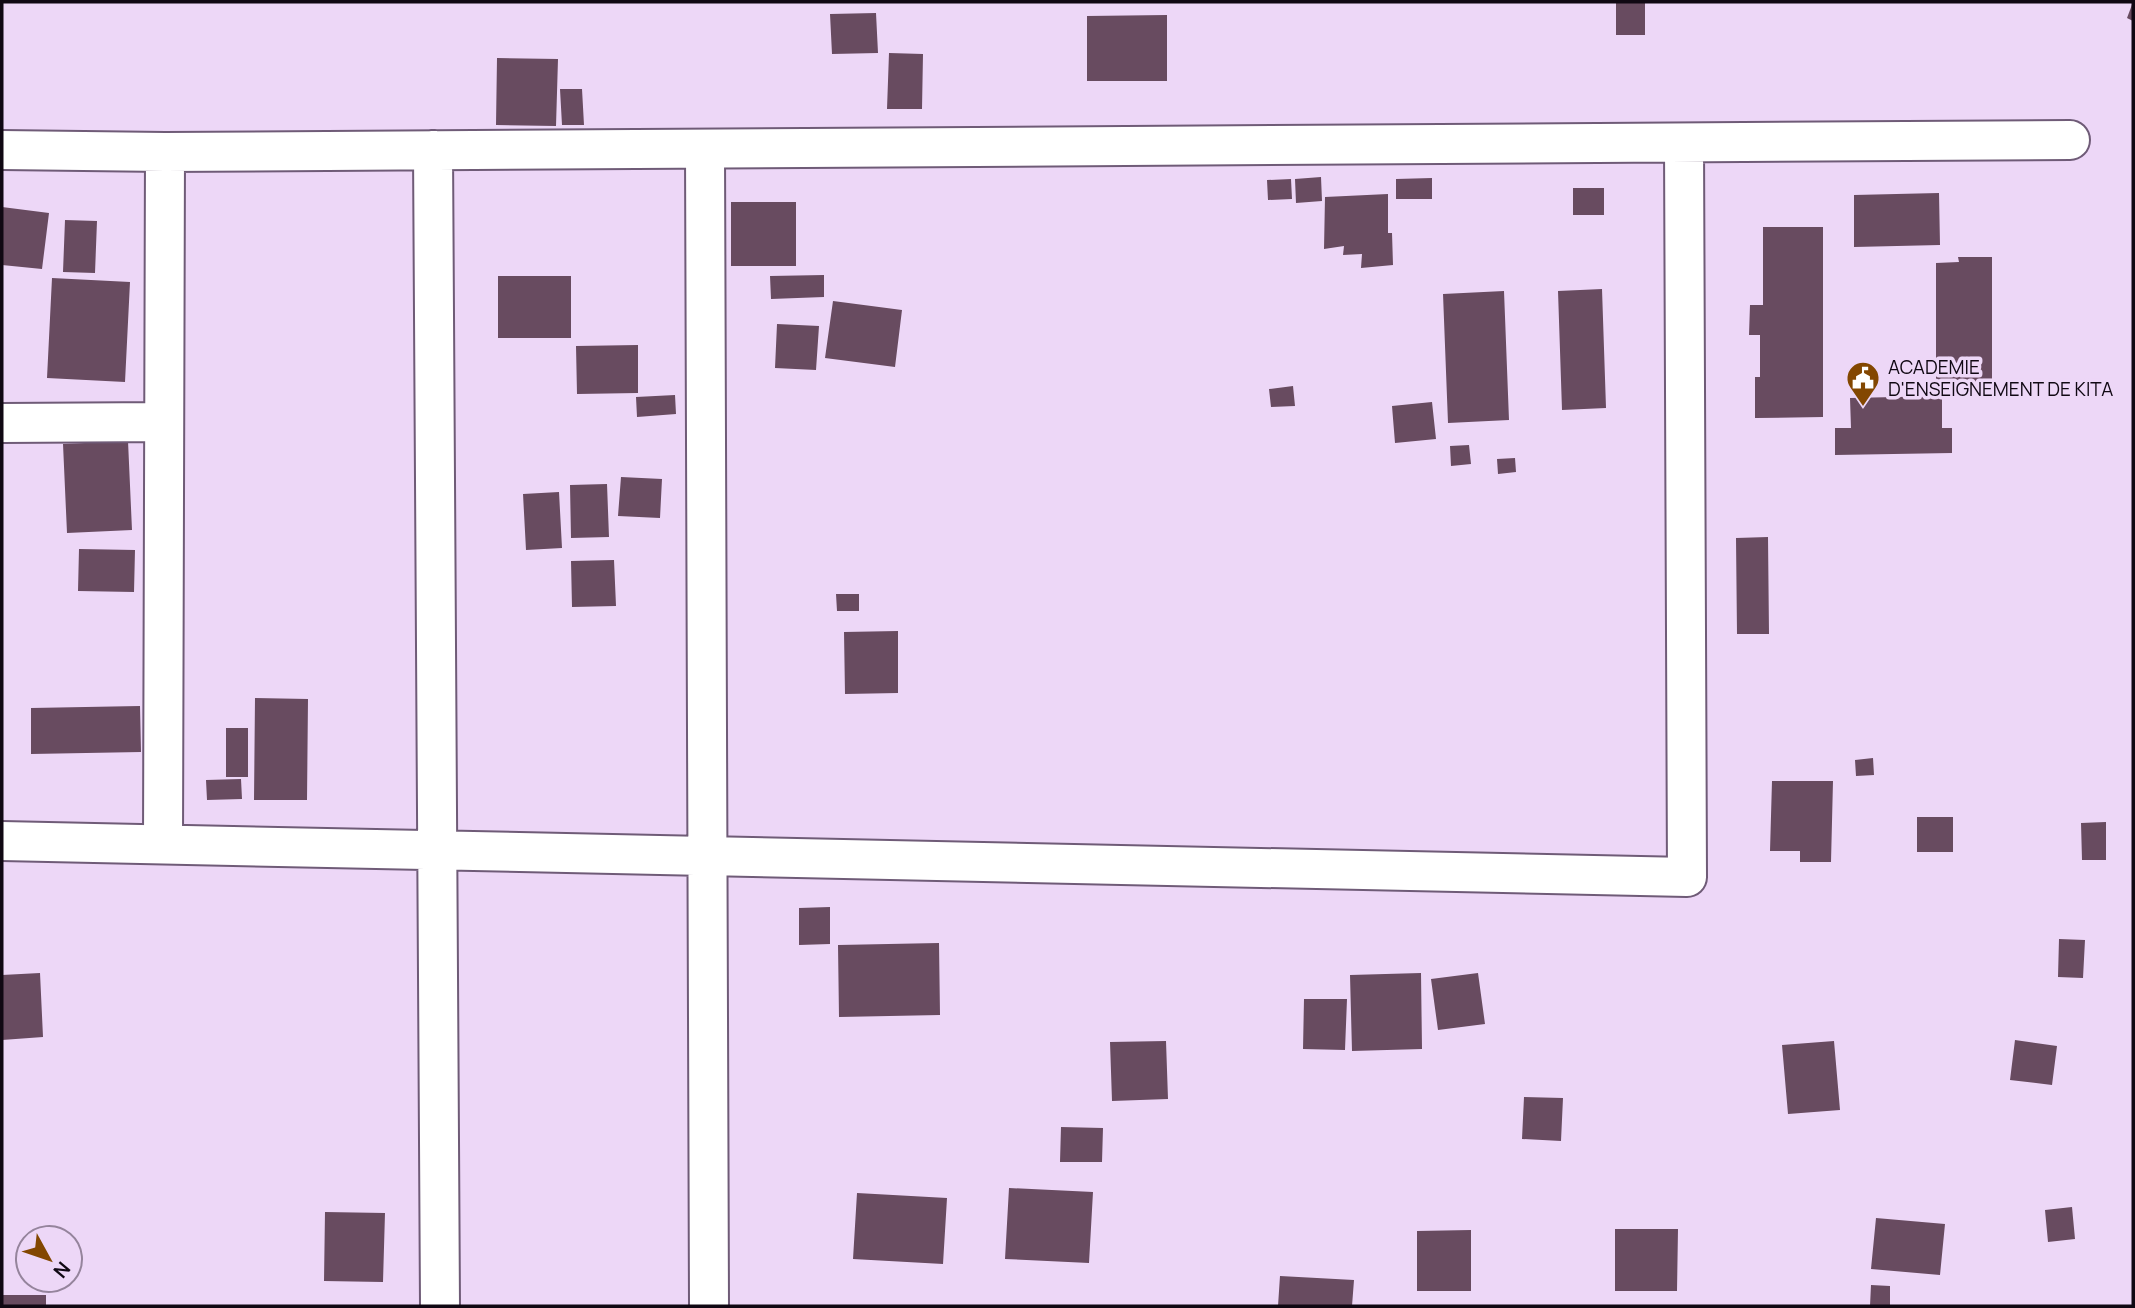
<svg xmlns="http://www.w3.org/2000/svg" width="2135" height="1308" font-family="Manrope,sans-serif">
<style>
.building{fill:#684b60}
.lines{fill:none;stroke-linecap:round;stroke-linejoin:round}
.minor-casing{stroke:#6f5b77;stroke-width:42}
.minor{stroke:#fff;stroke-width:38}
.labels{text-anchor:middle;stroke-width:7;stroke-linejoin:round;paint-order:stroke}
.poi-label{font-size:19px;fill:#100813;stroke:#edd7f7;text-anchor:start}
</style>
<rect width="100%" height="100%" fill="#edd7f7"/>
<!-- building -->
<path class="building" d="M1616 2H1645V35H1616Z
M2133 2V21L2127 18Z
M876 13 878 53 832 54 830 14Z
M1167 15V81H1087V16Z
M889 53 923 54 922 109H887Z
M497 58 558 59 556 126 496 125Z
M560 89H582L584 125H562Z
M1321 177 1322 201 1296 203 1295 179Z
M1432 178V199H1396V179Z
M1291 179 1292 199 1268 200 1267 180Z
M1573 188H1604V215H1573Z
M1939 193 1940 245 1854 247V195Z
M1388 194V233H1392L1393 265 1361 268 1362 254 1343 255 1344 246 1324 249 1325 197Z
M731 202H796V266H731Z
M2 207 49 213 42 269 2 265Z
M65 220 97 221 95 273 63 272Z
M1763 227H1823V417L1755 418V377H1760V335H1749L1750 305H1763Z
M1958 257H1992V389L1963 390V383H1936V263L1959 262Z
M824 275V297L771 299 770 276Z
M498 276H571V338H498Z
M52 278 130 282 125 382 47 378Z
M1602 289 1606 408 1562 410 1558 291Z
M1504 291 1509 420 1448 423 1443 294Z
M833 301 902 310 895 367 825 358Z
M777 324 819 326 816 370 775 368Z
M638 345V393L577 394 576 346Z
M1293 386 1295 406 1271 407 1269 389Z
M675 395 676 414 637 417 636 397Z
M1942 396V428H1952V453L1835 455V428H1851L1850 398Z
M1432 402 1436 439 1395 443 1392 406Z
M128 441 132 530 67 533 63 444Z
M1469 445 1471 464 1451 466 1450 446Z
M1515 458 1516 472 1498 474 1497 459Z
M621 477 662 479 660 518 618 516Z
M607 484 609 537 571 538 570 485Z
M559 492 562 548 526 550 523 494Z
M1768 537 1769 634H1737L1736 538Z
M79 549 135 550 134 592 78 591Z
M614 560 616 606 572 607 571 561Z
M836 594H859V611H837Z
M898 631V693L845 694 844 632Z
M255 698 308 699 307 800H254Z
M140 706 141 752 31 754V708Z
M226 728H248V777H226Z
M1873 758 1874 775 1856 776 1855 760Z
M241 779 242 799 207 800 206 780Z
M1772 781H1833L1831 862H1800V851H1770Z
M1917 817H1953V852H1917Z
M2106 822V860H2082L2081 823Z
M830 907V944L799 945V908Z
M2059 939 2085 940 2083 978 2058 977Z
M939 943 940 1015 839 1017 838 945Z
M40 973 43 1037 2 1040V975Z
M1421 973 1422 1049 1352 1051 1350 975Z
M1478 973 1485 1024 1438 1030 1431 979Z
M1304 999H1347L1345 1050 1303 1049Z
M2015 1040 2057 1046 2052 1085 2010 1080Z
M1166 1041 1168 1099 1112 1101 1110 1042Z
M1834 1041 1840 1110 1788 1114 1782 1045Z
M1524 1097 1563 1098 1561 1141 1522 1139Z
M1061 1127 1103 1128 1102 1162H1060Z
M1009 1188 1093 1192 1089 1263 1005 1259Z
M857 1193 947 1198 943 1264 853 1259Z
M2072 1207 2075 1239 2048 1242 2045 1210Z
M325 1212 385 1213 383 1282 324 1281Z
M1876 1218 1945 1224 1940 1275 1871 1269Z
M1615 1229H1678L1677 1291H1615Z
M1471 1230V1291H1417V1231Z
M1280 1276 1354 1280 1352 1306H1278Z
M1871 1285 1890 1286V1306H1870Z
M2 1295H46V1306H2Z"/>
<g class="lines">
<defs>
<path id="minor" d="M705 149 709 1306
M2 150 165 152 2070 140
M433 150 440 1306
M2 423 164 422
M2 841 1687 877 1684 143
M163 844 165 152"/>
</defs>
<!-- minor casing -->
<use href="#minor" class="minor-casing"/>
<!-- minor -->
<use href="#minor" class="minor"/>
</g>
<!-- icons -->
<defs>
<symbol id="civic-pin" viewBox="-11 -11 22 30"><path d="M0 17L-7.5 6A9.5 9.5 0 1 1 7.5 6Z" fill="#834701" stroke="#edd7f7"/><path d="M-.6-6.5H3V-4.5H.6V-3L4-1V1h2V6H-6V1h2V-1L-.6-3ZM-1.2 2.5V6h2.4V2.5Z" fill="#fff"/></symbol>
</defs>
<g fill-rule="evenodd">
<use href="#civic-pin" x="1844" y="359" width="38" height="52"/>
</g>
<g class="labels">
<!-- poi labels -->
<g class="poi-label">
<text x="1888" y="374">ACADEMIE<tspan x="1888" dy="22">D'ENSEIGNEMENT DE KITA</tspan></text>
</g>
</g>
<!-- border -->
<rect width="2135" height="1308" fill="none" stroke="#100813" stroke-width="7"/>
<!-- north arrow -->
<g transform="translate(49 1259) rotate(130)"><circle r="33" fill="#edd7f7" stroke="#95849c" stroke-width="2"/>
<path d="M0-5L12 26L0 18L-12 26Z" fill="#834701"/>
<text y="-10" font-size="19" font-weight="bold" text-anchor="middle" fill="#100813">N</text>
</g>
</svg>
